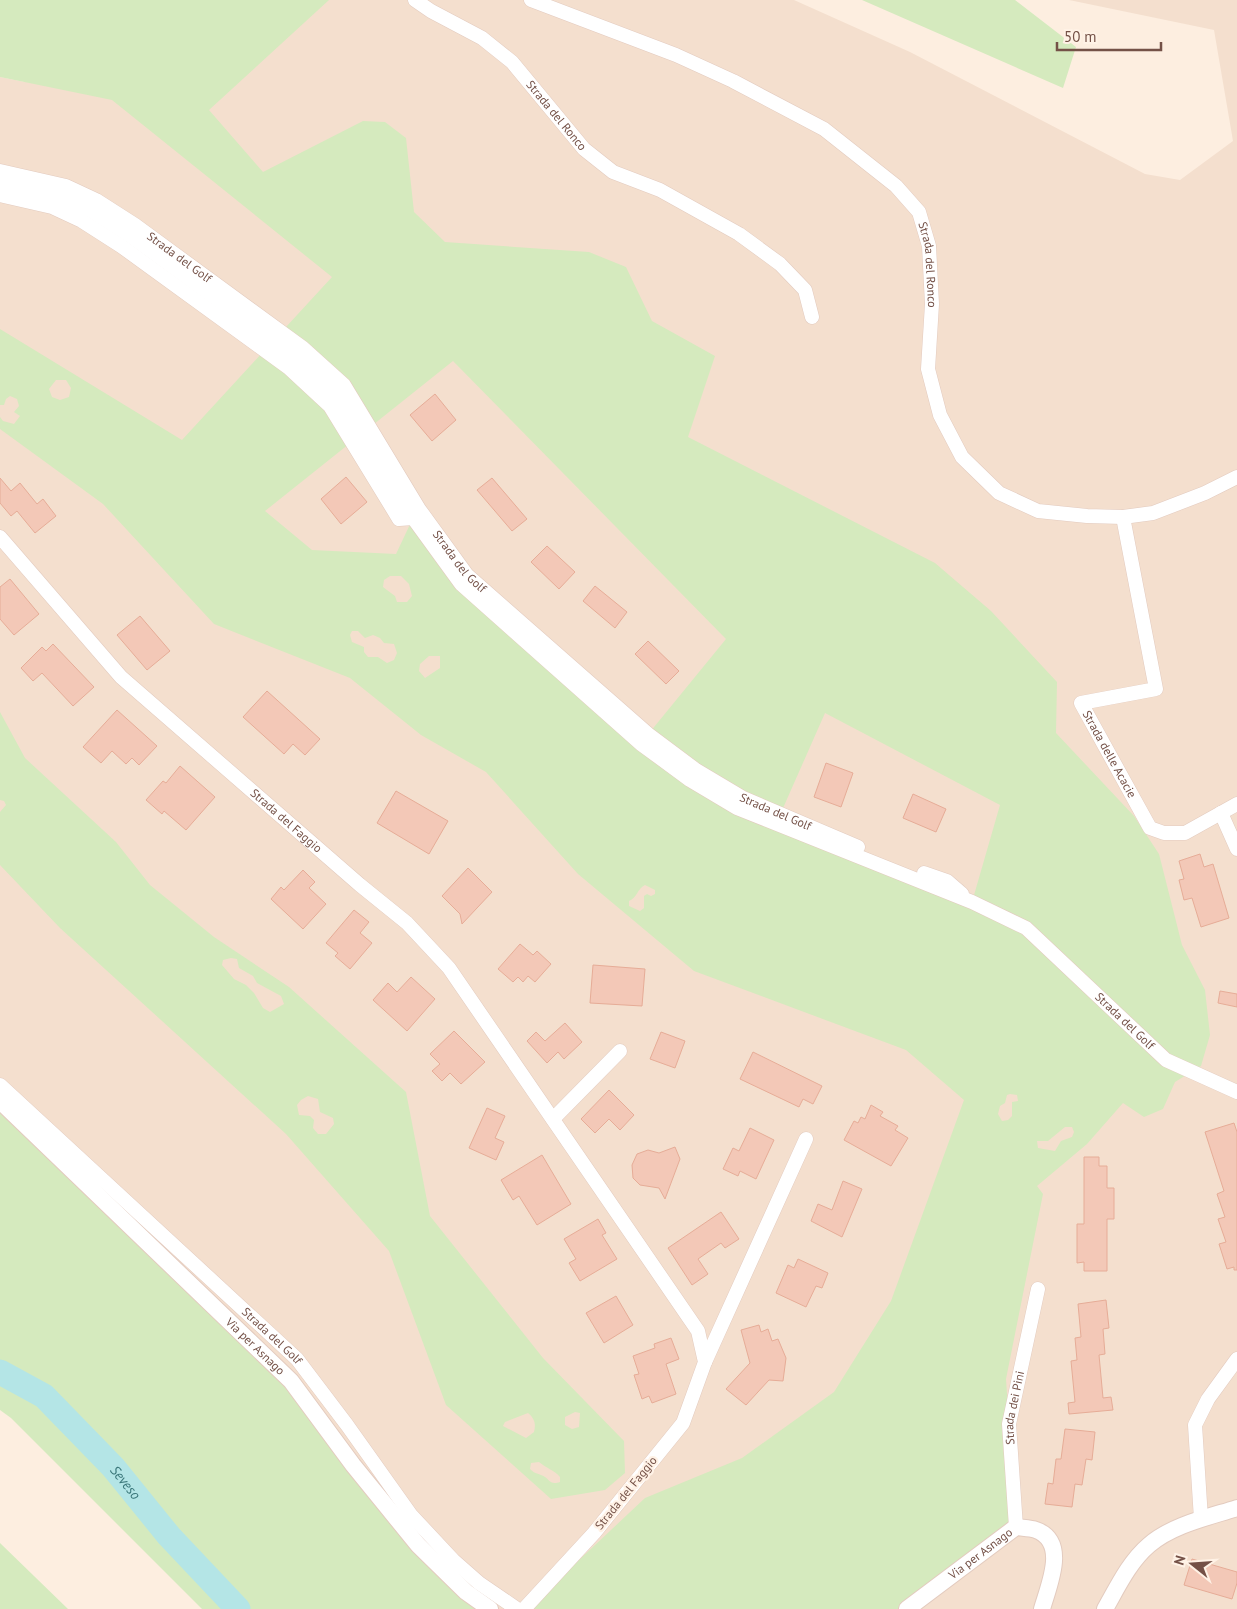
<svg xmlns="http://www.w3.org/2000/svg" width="1237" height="1609" font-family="'PT Sans',sans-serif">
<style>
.residential{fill:#f4dfce}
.green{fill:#d5eabe;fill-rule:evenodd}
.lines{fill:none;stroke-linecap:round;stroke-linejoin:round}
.river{stroke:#b4e5e6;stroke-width:25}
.building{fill:#f3c8b7;stroke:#e6ac97}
.minor-casing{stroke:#e3cbbf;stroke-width:15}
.tertiary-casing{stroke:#e3cbbf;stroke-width:18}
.minor{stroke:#fff;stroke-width:14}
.tertiary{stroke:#fff;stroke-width:16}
.labels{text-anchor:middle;stroke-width:4.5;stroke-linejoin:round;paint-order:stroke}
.street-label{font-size:12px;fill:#745147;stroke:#fff2e6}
.water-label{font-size:14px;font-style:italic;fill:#3a777a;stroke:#fff2e6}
</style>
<rect width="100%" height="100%" fill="#fdeee0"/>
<!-- residential -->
<path class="residential" d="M172 0H794L910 52 1145 174 1180 180 1233 141 1214 30 1069 0H1237V1609H476L0 1116V77L25 82Z"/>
<!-- green -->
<path class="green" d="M0 0H329L209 110 263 172 363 121 385 122 406 138 414 212 445 242 589 252 626 267 652 321 715 356 688 437 935 563 991 611 1057 682 1056 733 1134 816 1159 854 1182 945 1205 990 1210 1035 1201 1066 1175 1082 1163 1109 1144 1117 1123 1103 1087 1144 1037 1186 1043 1194 1006 1379 1016 1527 907 1609H527L645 1498 742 1458 834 1392 891 1301 964 1100 906 1050 694 971 578 874 486 772 421 735 350 678 214 624 103 504 0 429V417L3 421 14 424 20 416 14 412 19 406 17 399 10 396 6 399 4 405H0V329L182 440 332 277 112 100 0 77ZM453 361 726 639 641 743 413 518 396 554 312 550 265 511ZM56 380H66L71 388 69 397 60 400 52 397 49 389ZM390 576H401L409 584 412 596 407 602H397L395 596 383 587 384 580ZM352 631H358L365 638 373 635 380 638 384 643 394 644 397 653 394 660 387 663 378 657H368L364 652V647L352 642 350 635ZM429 656H440V668L425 678 419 671 420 664ZM825 713 1000 805 972 902 776 824ZM645 885 655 890V894L651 896 647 894 644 896V908L640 911 629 906V901C637 898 637 889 645 885ZM1010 1094 1017 1095 1018 1101 1012 1102V1116L1008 1120 1002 1121 998 1114 1000 1106 1005 1103 1007 1095ZM1065 1127H1072L1074 1132 1072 1137 1061 1141 1055 1151 1038 1148 1037 1141H1048Z
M862 0H1015L1076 47 1063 88Z
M0 712 25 758 116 842 150 885 214 937 289 987 406 1092 430 1216 543 1358 624 1441 625 1473 605 1490 551 1499 446 1405 389 1251 286 1134 60 928 0 865V812L6 805 4 801 0 800ZM231 958 237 959 239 968 253 976 257 983 281 996 284 1004 270 1012 263 1008 254 993 246 985 234 979 222 965 223 960ZM308 1096 318 1099 320 1112 333 1118 334 1124 326 1134H318L313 1128 314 1120 310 1116 299 1115 297 1105 301 1100ZM575 1412 580 1413 579 1427 572 1429 565 1425V1417ZM528 1413C535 1419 536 1424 534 1432L526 1438 503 1426 505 1422ZM539 1462C546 1468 554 1470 560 1477V1482C549 1486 550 1478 541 1475 536 1473 534 1473 530 1469L531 1463Z
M0 1101 291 1381 418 1545 490 1609H202L11 1418 0 1410Z
M0 1543 68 1609H0Z"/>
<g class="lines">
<!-- river -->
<path class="river" id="s1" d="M0 1372 44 1396 113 1467 169 1536 238 1609"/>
</g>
<!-- building -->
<path class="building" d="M435 394 456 420 432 441 410 415Z
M346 477 367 502 341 524 321 499Z
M0 478 11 491 20 483 37 504 43 499 56 516 35 533 17 511 11 516 0 503Z
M492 478 527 519 512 531 477 490Z
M547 546 575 572 559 589 531 562Z
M10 579 39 614 14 635 0 619V587Z
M595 586 627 612 615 628 583 601Z
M140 616 170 651 147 670 117 635Z
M648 641 679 671 666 684 635 654Z
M53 644 94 687 73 706 42 673 33 681 21 668 42 647 46 651Z
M267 691 320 739 305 755 293 744 284 754 243 717Z
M117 710 157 746 139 765 132 758 126 764 112 751 101 763 83 747Z
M826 763 853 773 841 807 814 797Z
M180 766 215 797 186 830 164 811 162 814 146 800 163 781 166 783Z
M396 791 448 821 429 854 377 823Z
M913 794 946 809 936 832 903 818Z
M1200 854 1204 867 1213 864 1229 918 1201 927 1192 898 1184 900 1179 880 1184 879 1179 861Z
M468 868 492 892 462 924 460 914 442 896Z
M303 870 315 882 309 888 326 904 303 929 271 899 281 887 284 890Z
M354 910 369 922 360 933 372 943 350 969 335 956 338 953 326 943Z
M520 944 533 955 537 951 551 964 535 982 528 976 523 982 518 977 513 982 498 969Z
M593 965 645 969 642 1006 590 1003Z
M411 977 435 999 407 1031 373 1000 388 983 397 992Z
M1220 991 1237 994V1007L1218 1003Z
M565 1023 582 1042 564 1059 558 1052 547 1063 527 1041 536 1032 545 1041Z
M454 1031 485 1062 461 1084 450 1073 442 1081 432 1071 440 1064 430 1054Z
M661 1032 685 1041 675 1068 650 1059Z
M753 1052 822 1086 813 1104 803 1099 799 1107 740 1079Z
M609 1090 634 1115 620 1130 609 1119 595 1133 581 1119Z
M871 1105 883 1112 880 1116 898 1126 895 1130 908 1138 891 1166 844 1140 854 1121 858 1123 861 1117 865 1119Z
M487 1108 505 1116 495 1138 504 1142 496 1160 469 1148Z
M1234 1123 1237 1132V1270H1234V1267L1227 1269 1219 1244 1226 1242 1218 1219 1225 1217 1217 1194 1224 1191 1205 1132Z
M750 1128 774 1140 756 1179 740 1171 738 1176 723 1169 733 1148 739 1151Z
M675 1147 680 1159 665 1199 659 1188 640 1185 633 1178 632 1165 637 1154 648 1150 659 1153Z
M542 1155 571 1204 537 1225 519 1196 513 1200 501 1180Z
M1084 1157H1099V1166H1107V1188H1114V1219H1107V1271H1084V1262L1077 1263V1224H1084Z
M843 1181 862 1189 842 1237 811 1221 818 1204 832 1210Z
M721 1212 739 1239 725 1248 721 1243 698 1259 708 1274 692 1285 668 1248Z
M598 1219 606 1233 602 1235 617 1259 580 1281 569 1263 576 1259 564 1239Z
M798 1259 828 1273 822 1288 816 1286 806 1307 776 1293 788 1265 794 1268Z
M616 1296 633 1325 604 1343 586 1313Z
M1106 1300 1109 1328 1103 1329 1105 1354 1099 1355 1103 1398 1111 1397 1113 1410 1069 1414 1068 1403 1075 1402 1071 1361 1077 1360 1075 1338 1081 1337 1078 1304Z
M759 1325 761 1332 768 1329 772 1341 778 1339 786 1358 783 1381 769 1380 746 1405 726 1389 750 1363 741 1330Z
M671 1338 679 1359 666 1364 676 1394 652 1403 649 1396 642 1399 634 1375 639 1374 633 1356 655 1348 654 1344Z
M1065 1429 1095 1432 1092 1460 1086 1459 1082 1485 1075 1484 1072 1507 1045 1504 1048 1483 1053 1484 1056 1459H1061Z
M1192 1559 1237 1572V1583L1232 1599 1184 1585Z"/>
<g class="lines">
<defs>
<g id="minor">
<path id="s2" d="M415 0 431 11 482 38 512 62 584 149 613 172 660 190 739 234 780 264 805 290 812 317"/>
<path id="s3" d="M531 0 676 55 733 81 824 129 896 186 919 212 929 246 932 304 928 369 940 415 962 457 999 493 1038 511 1087 516 1123 517 1153 513 1205 493 1237 477"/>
<path id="s4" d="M0 171 66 186 96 200 135 225 303 348 344 385 419 509 467 575 648 734 696 770 743 798 858 847"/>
<path id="s5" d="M0 183 59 196 90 210 129 235 296 357 338 395 413 518 461 584 641 744 690 780 737 808 972 902 1026 928 1166 1060 1237 1092"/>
<path d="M0 195 52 207 82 221 121 246 289 368 330 406 399 519 413 518"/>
<path id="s6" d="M1123 517 1156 689 1081 703 1150 828 1164 833H1185L1237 804"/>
<path id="s7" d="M0 537 121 677 360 885 407 923 449 968 698 1331 705 1362 683 1423 594 1533 524 1609"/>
<path d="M1221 813 1237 849"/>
<path d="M924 873 947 881 962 894"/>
<path id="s8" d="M0 1085 297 1359 347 1425 411 1515 454 1561 479 1583 517 1609"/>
<path d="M553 1119 620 1051"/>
<path d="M705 1362 806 1139"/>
<path d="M1201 1519 1195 1425 1208 1399 1237 1359"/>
<path id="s9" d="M1016 1527 1009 1424 1038 1289"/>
</g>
<g id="tertiary">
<path id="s10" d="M0 1101 291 1381 353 1465 418 1545 466 1592 490 1609"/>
<path id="s11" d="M907 1609 1016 1527C1022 1528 1030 1528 1036 1530 1069 1542 1048 1587 1042 1609"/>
<path d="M1105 1609C1117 1588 1129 1562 1149 1545 1172 1525 1209 1517 1237 1508"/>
</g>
</defs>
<!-- minor casing -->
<use href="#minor" class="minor-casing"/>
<!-- tertiary casing -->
<use href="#tertiary" class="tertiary-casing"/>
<!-- minor -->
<use href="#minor" class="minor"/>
<!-- tertiary -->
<use href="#tertiary" class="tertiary"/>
</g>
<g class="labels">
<!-- street labels -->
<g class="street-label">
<text dy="4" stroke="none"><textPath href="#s2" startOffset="185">Strada del Ronco</textPath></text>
<text dy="4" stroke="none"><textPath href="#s4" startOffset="202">Strada del Golf</textPath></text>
<text dy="4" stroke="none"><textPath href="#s3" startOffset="501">Strada del Ronco</textPath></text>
<text dy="4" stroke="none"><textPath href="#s4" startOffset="622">Strada del Golf</textPath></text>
<text dy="4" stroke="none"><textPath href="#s6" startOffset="310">Strada delle Acacie</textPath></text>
<text dy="4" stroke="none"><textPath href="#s4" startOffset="1028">Strada del Golf</textPath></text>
<text dy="4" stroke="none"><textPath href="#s7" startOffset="404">Strada del Faggio</textPath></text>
<text dy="4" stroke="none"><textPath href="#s5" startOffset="1435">Strada del Golf</textPath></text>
<text dy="4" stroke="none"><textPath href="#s8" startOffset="370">Strada del Golf</textPath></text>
<text dy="4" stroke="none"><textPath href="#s10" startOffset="354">Via per Asnago</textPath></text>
<text dy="4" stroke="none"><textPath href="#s9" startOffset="120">Strada dei Pini</textPath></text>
<text transform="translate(626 1493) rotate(-51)" y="4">Strada del Faggio</text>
<text dy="4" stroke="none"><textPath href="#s11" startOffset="92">Via per Asnago</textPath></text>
</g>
<!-- water labels -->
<g class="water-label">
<text dy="5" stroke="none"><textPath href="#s1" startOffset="169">Seveso</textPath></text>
</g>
</g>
<!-- north arrow -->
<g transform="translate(1192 1564) rotate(287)" stroke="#fff2e6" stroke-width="4" paint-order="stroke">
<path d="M0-4L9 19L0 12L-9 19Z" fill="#745147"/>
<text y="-8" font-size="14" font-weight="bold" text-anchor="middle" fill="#745147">N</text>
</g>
<!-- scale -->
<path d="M1057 42v8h104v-8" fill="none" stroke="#745147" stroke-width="2.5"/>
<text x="1064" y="42" font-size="15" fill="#745147" stroke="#fff2e6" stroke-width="4" paint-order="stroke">50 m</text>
</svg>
